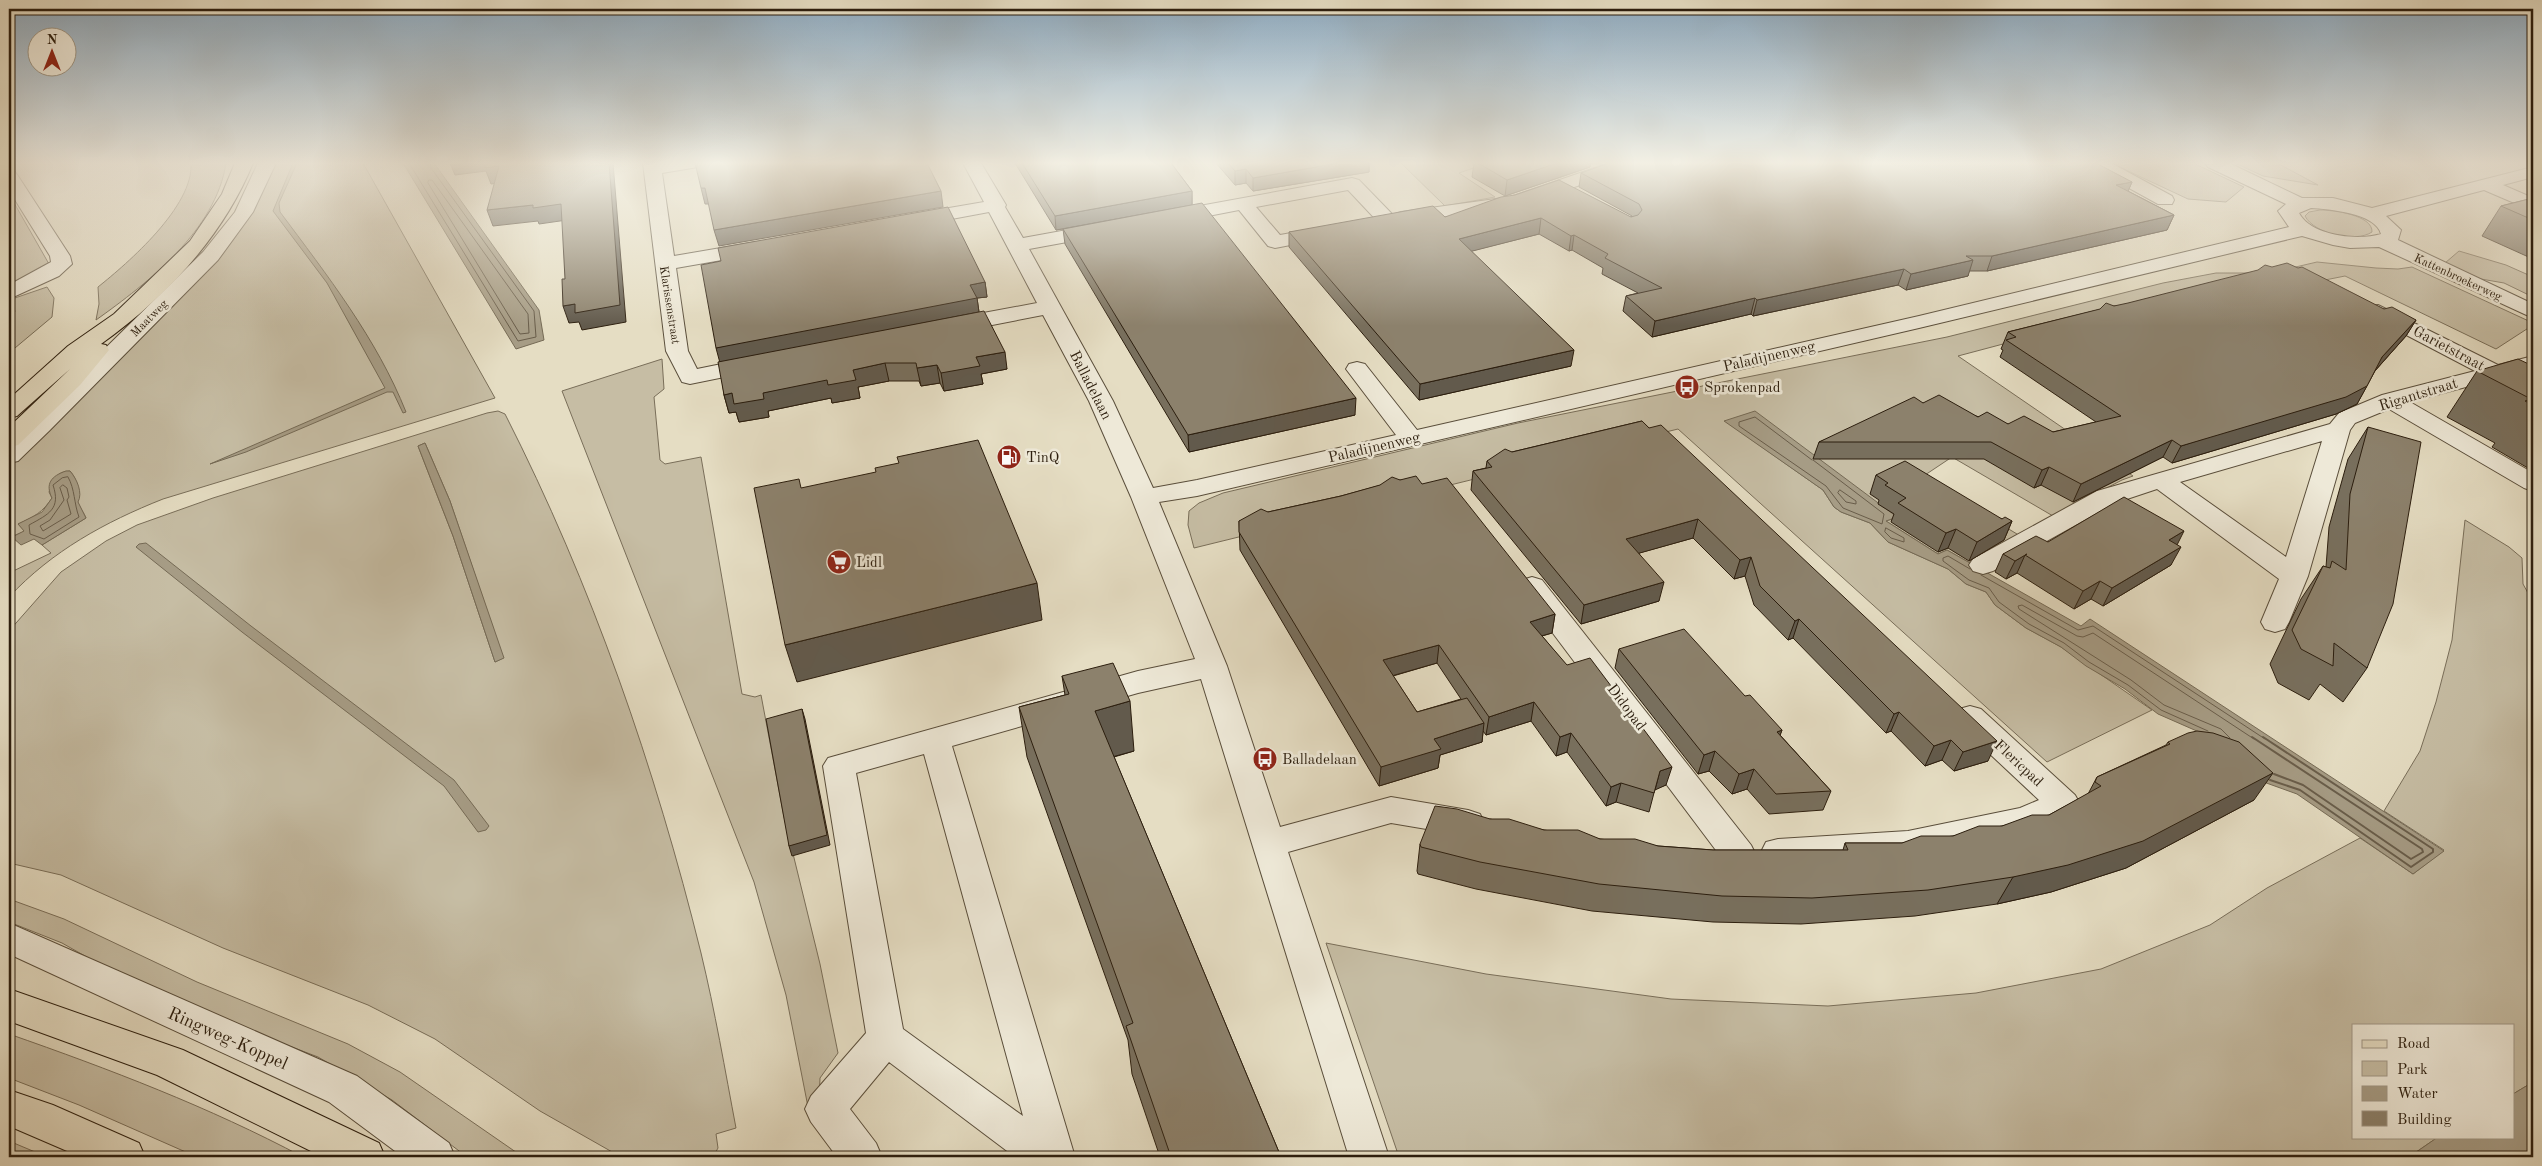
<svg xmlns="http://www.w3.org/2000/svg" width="2542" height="1166" font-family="'Old Standard TT',serif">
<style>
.green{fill:#c6bda4;stroke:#796e59;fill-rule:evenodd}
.water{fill:#a69c85;stroke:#756a55}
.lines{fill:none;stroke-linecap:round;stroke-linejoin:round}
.shore-far1{stroke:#695d4a;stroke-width:1}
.shore{stroke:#695d4a;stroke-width:2}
.minor-casing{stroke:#5a4e3b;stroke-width:2}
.major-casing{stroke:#2c1e0e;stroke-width:2}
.minor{fill:#eee9d8;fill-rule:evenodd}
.major{fill:#e5ddc3;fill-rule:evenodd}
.wall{fill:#786f5d;stroke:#2c1e0e;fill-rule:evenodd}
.shaded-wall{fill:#625a4c;stroke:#2c1e0e}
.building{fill:#8c816c;stroke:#2c1e0e}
.labels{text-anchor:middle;stroke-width:5;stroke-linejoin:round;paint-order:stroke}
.far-street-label{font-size:12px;fill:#2c1e0e;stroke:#eee9d8}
.street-label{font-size:15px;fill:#2c1e0e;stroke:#eee9d8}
.poi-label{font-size:15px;fill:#2c1e0e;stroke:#eee9d8;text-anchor:start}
.near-street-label{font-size:18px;fill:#2c1e0e;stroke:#eee9d8}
</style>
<rect width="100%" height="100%" fill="#e5ddc3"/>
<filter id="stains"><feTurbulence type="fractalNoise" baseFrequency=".004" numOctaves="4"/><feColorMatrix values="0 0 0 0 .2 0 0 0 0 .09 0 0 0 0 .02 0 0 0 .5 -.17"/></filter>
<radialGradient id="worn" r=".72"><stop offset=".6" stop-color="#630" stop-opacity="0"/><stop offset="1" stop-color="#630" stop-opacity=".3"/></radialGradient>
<!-- green -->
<path class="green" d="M191 163H226C216 230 148 283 96 320L99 304 98 287C128 263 194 206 191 163Z
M275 163H363L495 398 163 499C105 522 52 551 9 597V573L51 553 42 545 86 518C84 513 80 508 78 503 74 491 81 484 70 471 56 471 53 481 49 492L52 498C43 512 34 517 18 524L25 531 9 538V467L117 360Z
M1401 163H1488L1459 173 1495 197 1445 206Z
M2111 163H2193L2244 187 2226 202 2188 199Z
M2235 163H2277L2318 185 2263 176Z
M9 194 49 264 24 282 9 289Z
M2320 210C2333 210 2373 215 2372 232 2356 243 2314 234 2305 216L2309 212Z
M2459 251 2506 265 2533 277V297L2504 283 2481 279 2445 263Z
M2317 262 2376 268 2398 269 2412 267 2533 323V325L2496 349 2345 276 2315 282 2287 269Z
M2216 273H2270L1958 356 2133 476 2122 480 2053 516 1952 457 1922 477 2022 537 1970 563 1947 550 1938 554 1886 521 1896 518 1725 421 1823 490 1834 507 1841 512 1870 523 1888 542 1948 569 1966 584 1986 592 1995 605 2026 628 2061 647 2152 710 2047 762 1678 429 1194 548 1188 525 1189 511 1199 503 1223 493 1518 423 1947 337 2163 283Z
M47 287 54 298 52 317 9 353V325L15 311 9 300Z
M662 359 664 389 654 397 660 460 665 464 701 457 742 694 755 697 761 695 784 817 820 964 838 1053 820 1078 819 1103 809 1112 786 995 754 882 562 391Z
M498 411 505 414C592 585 655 767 701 953 715 1011 725 1070 736 1128L716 1134 718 1148 713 1157H621L540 1111 435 1039 368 1005 223 948 61 875 9 863V631L61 572 106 541 137 525 213 498 487 413ZM425 443 450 501 503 658 495 662 453 536 418 446Z
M2465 520 2509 547 2522 558 2523 584 2533 602V1082L2513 1094V1025H2353V1137H2438L2409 1157H1399L1326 943 1486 974 1671 999 1828 1006 1976 993 2101 969 2210 925 2267 888 2360 838 2413 874 2444 850 2384 811 2420 751 2436 702 2452 640Z
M9 899 64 919 197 982 348 1044 400 1072 523 1157H467L392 1100 318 1057 263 1036 92 960 62 943 9 922Z
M9 1034C109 1069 209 1107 303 1157H197L79 1105 9 1078Z
M9 1141 47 1157H9Z"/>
<!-- water -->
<path class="water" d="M293 163H297L279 203 280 212C327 275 377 339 406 412L403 413 393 392H387L246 452 210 464 385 388 327 283 273 211Z
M403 163H434L539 310 544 340 516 349Z
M1755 411 1897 517 1886 521 1938 554 1947 550 2081 626 2090 619 2444 851 2413 874 2297 794 2258 780 2215 739 2158 714 2125 689 2086 666 2061 647 2026 628 1995 605 1986 592 1966 584 1948 569 1888 542 1870 523 1841 512 1834 507 1823 490 1724 421Z
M425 443 450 501 504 658 495 662 453 536 418 446Z
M66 471H70C77 479 83 493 78 502L86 518 42 545 34 539 21 545 12 537 24 531 18 524 42 512 52 498C45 484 51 476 66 471Z
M146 543 251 626 454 780 489 826 486 830 478 832 444 786 242 632 136 547 139 544Z
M2533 1082V1157H2409L2438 1137H2513V1094Z"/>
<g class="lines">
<!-- shore-far1 -->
<path class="shore-far1" d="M409 163 518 341 536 337 534 311 431 168 430 163
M429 180H432L528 314 529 333 520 334 428 183Z
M1812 460 1755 417 1739 422V426L1826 486 1843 508 1882 524 1884 514 1813 460
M68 477C75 489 74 504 79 517L44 539 30 534 29 525C49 514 61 509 53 485L62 478Z
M63 485 67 488 69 497 67 500 71 514 43 531 40 526 50 520 64 500 60 488Z
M1840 490 1856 501V504L1846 502 1838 493Z
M1886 528 1904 538V542L1891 538 1885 532Z
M1970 569 1948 556 1943 558V561L1969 580 1989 588 1999 602 2029 624 2064 643 2089 662 2128 685 2161 710 2208 731
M1981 575 2078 630 2093 626 2265 739
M2230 738 2221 729 2164 705 2131 680 2019 609 2018 606 2022 605 2077 636 2083 637 2093 633 2254 739"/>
<!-- shore -->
<path class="shore" d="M2252 737 2422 849 2423 852 2411 859 2303 785 2274 774
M2263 737 2433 849V852L2411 867 2300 790 2270 780"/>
<defs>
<path id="minor" d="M258 163H276L253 212 218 260 49 431 18 461 9 463V443L203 252 235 212Z
M643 163H701L698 167 662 173 674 256 756 242 763 244 766 248 763 252 756 254 676 268 688 351 697 369 756 357 764 359 767 364 764 369 690 384 682 382 666 351Z
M963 163H981L1006 205 1005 207 1023 238 1100 224 1107 226 1110 230 1107 234 1100 236 1029 249 1113 401 1153 488 1197 480 1396 435 1346 369 1349 364 1357 362 1365 364 1417 430 1919 316 2289 227 2278 211 2286 204 2208 167 2205 163H2229L2302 198H2333L2372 208 2533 167V177L2503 185 2533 198V211L2484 190 2386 216 2401 230 2398 240 2533 304V318L2379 247 2350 248 2333 245 2302 236 1919 328 1197 496 1159 502 1227 666 1280 827 1391 797 1468 810 1480 814 1484 823 1480 832 1468 836 1391 823 1288 852 1389 1157H1349L1201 679 1138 693 952 746 1075 1157H1015L889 1062 850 1109 876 1143 882 1157H837L811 1122 805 1109 811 1096 866 1033 823 766 828 758 1138 671 1195 659 1131 497 1089 401 1043 315 951 333 943 331 940 326 943 321 951 319 1037 303 989 212 914 226 907 224 904 220 907 216 914 214 984 202ZM2311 208C2328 209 2376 213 2381 234 2358 241 2311 236 2299 213ZM924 754 1023 1116 903 1029 856 773Z
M1609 163H1636L1633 167 1513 208 1397 223 1388 227 1381 225 1348 190 1256 207 1280 235 1325 227 1332 229 1335 233 1332 237 1275 248 1268 246 1239 210 1172 223 1165 221 1162 217 1165 213 1172 211 1352 178 1359 180 1393 215 1401 212 1510 197Z
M2088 163H2111L2172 196 2174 200 2172 204H2158L2091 167Z
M9 171 15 172 18 176 70 256 72 264 59 276 9 299V285L51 262 50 256 9 190Z
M2378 305 2498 365 2533 356V370L2515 374 2533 384V400L2525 398 2492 380 2410 402 2533 473V491L2524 488 2389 409 2355 423 2350 430 2308 576 2289 622 2285 629 2275 632 2265 629 2261 622 2279 579 2157 489 2115 503 1993 571 1983 574 1973 571 1969 565 1973 559 2097 491 2330 424 2339 413 2382 395 2475 371 2370 316 2367 311 2370 306ZM2322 441 2286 557 2180 482Z
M1532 577 1542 580 1751 845 1756 855 1751 865 1739 869 1727 865 1522 592 1518 586 1522 580Z
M1970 706 1981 709 2075 795 2080 804 2075 813 2024 833 1908 857 1778 865 1766 862 1761 852 1766 842 1778 839 1908 831 2020 808 2039 800 1959 725 1955 717 1959 709Z
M9 923 357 1076 449 1143 455 1157H403L329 1102 9 954Z"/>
<path id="major" d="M235 163H253C223 237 165 298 101 344L106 345 109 350 80 385 18 445 9 447V427L70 369 17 416 9 418V399L68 346 114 314 190 241 222 194Z
M9 989 183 1050 379 1143 385 1157H323L157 1075 9 1021Z
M9 1090 53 1105 139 1143 145 1157H81L9 1126Z"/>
</defs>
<!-- minor casing -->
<use href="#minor" class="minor-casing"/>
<!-- major casing -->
<use href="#major" class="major-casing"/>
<!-- minor -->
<use href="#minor" class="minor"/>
<!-- major -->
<use href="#major" class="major"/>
</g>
<!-- wall -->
<path class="wall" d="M1015 163H1171L1192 191V205L1355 415 1189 452 1065 244 1063 229 1056 230Z
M1216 163H1369V172L1253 191 1246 183 1235 185Z
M1474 163H1591L1590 167 1505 196 1472 177Z
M1639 164 2132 182 2128 191 2174 215 2167 230 1987 271H1969L1968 276 1906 290 1898 285 1753 316 1751 314 1652 337 1623 311 1626 296 1638 293 1602 274 1603 268 1572 250 1569 251 1539 234 1471 251 1571 366 1419 400 1289 247V232L1445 217H1631L1632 216 1579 187 1581 173Z
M2533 198V259L2482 236 2501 206Z
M985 282 987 297 977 298 979 312 1007 369 981 374 983 384 944 391 940 383 921 386 919 381H889L858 387 860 398 832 403 831 398 768 411 769 417 739 422 736 412 729 413 724 395 720 361Z
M2114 306 2384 309 2416 320 2406 336 2375 371 2357 404 2336 414 2172 463 2163 457 2073 502 2041 485 2034 488 1984 459H1813L1819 442 1923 403 2008 424 2053 432 2096 422 2000 357 2003 350 2001 349 2008 332Z
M2533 366V471L2492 447 2495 443 2447 417 2477 371Z
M1642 421 1988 761 1954 771 1942 760 1925 766 1891 731 1886 733 1793 638 1788 640 1754 605 1745 576 1734 579 1693 538 1639 553 1659 601 1581 624 1471 490 1473 471 1486 468 1487 461 1512 452Z
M2368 427 2367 668 2343 702 2320 684 2309 700 2278 683 2270 664 2301 599 2323 566 2326 567 2329 527 2348 459Z
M1876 475 2002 519 2012 521 2004 540 1969 561 1948 548 1938 552 1891 522 1894 514 1878 504 1879 500 1870 494Z
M1400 480 1422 484 1555 614 1552 633 1542 636 1666 785 1655 789 1649 812 1616 802 1606 806 1567 752 1556 756 1531 721 1486 735 1483 731 1482 742 1440 755 1438 768 1379 786 1240 550 1239 521 1268 512 1341 496ZM1437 663 1461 699 1417 712 1393 676Z
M2048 542 2177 545 2171 565 2103 606 2091 599 2074 609 2017 573 2006 579 1995 572 2003 554Z
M1619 649 1782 730 1780 735 1831 791 1823 810 1769 814 1747 789 1732 794 1709 771 1698 774 1615 668Z
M1062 676 1134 751 1114 757 1281 1157H1160L1132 1074 1128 1040 1027 757 1019 707 1065 695Z
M2168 742 2254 800 2126 868 2051 892 1997 904 1915 916 1801 924 1713 922 1592 911 1476 889 1418 874 1417 871 1420 844 1490 819 1544 830 1600 839 1658 846 1713 850H1843L1845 843H1902L1953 836 2002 826 2049 815 2088 794 2097 777 2166 745Z"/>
<!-- shaded-wall -->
<path class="shaded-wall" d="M450 163H488L499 166 505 182 491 184 486 171 455 175Z
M609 163H613L626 322 582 330 579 322 569 323 563 306 575 304Z
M1339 163H1369V172L1253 191V178Z
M1557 163H1591L1590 167 1505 196 1507 180Z
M1246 169V183L1235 185V171Z
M2132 182 2126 196 2116 185Z
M701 188H705L710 204H705Z
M941 191 943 207 719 246 714 230Z
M1192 191V205L1056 230 1055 216Z
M561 204 567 220 539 224 538 221 493 226 487 210 533 205Z
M2174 215 2167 230 1987 271 1992 256Z
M1541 218 1539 234 1457 255 1459 239Z
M1574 235 1572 250 1569 251 1571 236Z
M1973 260 1968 276 1906 290 1911 274Z
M1904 269 1898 285 1753 316 1757 300Z
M985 282 987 297 977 298 979 312 720 363 716 348 970 285Z
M1755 298 1751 314 1652 337 1655 321Z
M2416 320 2406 336 2372 374 2382 357Z
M1574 350 1571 366 1419 400 1420 384Z
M1005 352 1007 369 981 374 983 384 944 391 941 373 976 357Z
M885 363 889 381 858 387 860 398 832 403 831 398 768 411 769 417 739 422 736 412 729 413 724 395 732 393H763L853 370Z
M937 365 940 383 921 386 917 368Z
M2367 386 2357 404 2336 414 2172 463 2181 446Z
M1356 398 1355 415 1189 452 1188 435Z
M2172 440 2163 457 2073 502 2081 484Z
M2049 467 2041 485 2034 488 2042 470Z
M1698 519 1693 538 1622 558 1626 539Z
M2012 521 2004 540 1969 561 1977 542Z
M1956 529 1948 548 1938 552 1946 533Z
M2184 531 2175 549 2169 540Z
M2181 547 2171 565 2103 606 2112 588Z
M2025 555 2017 573 2006 579 2015 561Z
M1751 557 1745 576 1734 579 1740 560Z
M2100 581 2091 599 2074 609 2083 591Z
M1664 582 1659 601 1581 624 1584 605Z
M1037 583 1042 620 797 682 785 645Z
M1555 614 1552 633 1527 640 1530 622Z
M1799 619 1793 638 1788 640 1795 621Z
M1439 645 1437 663 1381 679 1383 660Z
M1130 701 1134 751 1101 760 1095 711Z
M1534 702 1531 721 1486 735 1489 717Z
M802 709 805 719 830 845 792 856 789 846Z
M1899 712 1891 731 1886 733 1894 714Z
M1484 723 1482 742 1440 755 1438 768 1379 786 1381 767 1434 739Z
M1782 730 1775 749 1777 732Z
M1571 733 1567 752 1556 756 1560 737Z
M1951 740 1942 760 1925 766 1934 746Z
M1997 741 1988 761 1954 771 1963 752Z
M1715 751 1709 771 1698 774 1704 755Z
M1672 767 1666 785 1655 790 1660 771Z
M1754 769 1747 789 1732 794 1739 774Z
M2273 773 2254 800 2126 868 2051 892 1997 904 2013 877Z
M1621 783 1616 802 1606 806 1611 787Z"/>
<!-- building -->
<path class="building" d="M485 163H609L620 305 575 313V304L563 306 562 279H565L561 204 533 208V205L487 210 499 166 485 168Z
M695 163H927L941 191 714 230 705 188H701Z
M1022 163H1171L1192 191 1055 216Z
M1228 163H1339L1253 178 1246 169 1235 171Z
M1478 163H1557L1507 180Z
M1609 163H1637L1639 164 1642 163H2096L2132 182 2116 185 2174 215 1992 256H1966L1973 260 1911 274 1904 269 1757 300 1755 298 1655 321 1626 296 1662 288 1605 258 1608 254 1574 235 1571 236 1541 218 1459 239 1574 350 1420 384 1289 232 1433 206 1445 217 1501 197 1515 195 1559 180 1631 217 1638 215 1642 210 1639 204 1581 173Z
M2533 198V220L2501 206Z
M1202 203 1356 398 1188 435 1063 229Z
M948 207 985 282 970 285 977 298 716 348 701 265 721 261 718 248Z
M2287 263 2298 268 2302 267 2384 309 2392 307 2416 320 2382 357 2367 386 2346 397 2181 446 2172 440 2081 484 2049 467 2042 470 1991 442H1819L1914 397 1923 403 1939 395 1978 417 1987 412 2008 424 2024 416 2053 432 2121 416 2006 340 2016 337 2008 332 2100 309 2106 303 2114 306 2128 303 2258 270 2265 265 2272 267Z
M984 311 1005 352 976 357 980 366 941 373 937 365 917 368 916 363H885L853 370 856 380 828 385 827 380 763 393 764 399 734 404 732 393 724 395 718 362Z
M2518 359 2533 366V405L2525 401 2531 399 2477 371Z
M1642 421 1649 428 1661 425 1997 741 1963 752 1951 740 1934 746 1899 712 1894 714 1799 619 1795 621 1760 586 1751 557 1740 560 1698 519 1626 539 1664 582 1584 605 1473 471 1492 467 1487 461 1505 449 1512 452Z
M2368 427 2421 442 2393 604 2367 668 2334 643 2333 666 2301 649 2292 630 2323 566 2330 568 2332 561 2346 570 2350 494Z
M978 440 1037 583 785 645 754 488 799 479 801 488 876 472 875 468 899 463 897 457Z
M1905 461 2002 519 2005 517 2012 521 1977 542 1956 529 1946 533 1898 503 1906 498 1885 485 1888 483 1876 475Z
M1416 476 1422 484 1447 478 1555 614 1530 622 1567 665 1590 658 1672 767 1660 771 1654 793 1621 783 1611 787 1571 733 1560 737 1534 702 1489 717 1439 645 1383 660 1417 712 1467 698 1484 723 1434 739 1441 749 1381 767 1239 532V521L1261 509 1268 512 1341 496 1380 485 1392 477 1400 480Z
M2124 497 2184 531 2169 540 2181 547 2112 588 2100 581 2083 591 2025 555 2027 554 2015 561 2003 554 2036 536 2048 542Z
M1684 629 1745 696 1750 695 1782 730 1777 732 1831 791 1776 794 1754 769 1739 774 1715 751 1704 755 1619 649Z
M1113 663 1130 701 1095 711 1281 1157H1171L1126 1026 1133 1023 1019 707 1069 694 1062 676Z
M802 709 827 835 789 846 766 719Z
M2197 731 2213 733 2239 742 2273 773 2143 841 2068 865 2013 877 1928 890 1812 898 1722 896 1599 884 1480 862 1421 847 1420 844 1435 806 1457 809 1490 819H1509L1544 830H1578L1600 839H1635L1658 846 1713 850H1848L1845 843H1902L1921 836H1953L1979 826H2002L2032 815H2049L2101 786 2095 782 2097 777 2170 744 2168 742 2188 733Z"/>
<!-- sky -->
<linearGradient id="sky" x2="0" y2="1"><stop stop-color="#8daac0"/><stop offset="0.5" stop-color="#f3f0e4"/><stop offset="1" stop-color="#f3f0e4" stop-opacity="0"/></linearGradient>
<rect width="2542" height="326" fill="url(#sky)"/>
<!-- icons -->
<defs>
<symbol id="bus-disc" viewBox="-11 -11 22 22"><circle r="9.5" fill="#8f2418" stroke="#eee9d8"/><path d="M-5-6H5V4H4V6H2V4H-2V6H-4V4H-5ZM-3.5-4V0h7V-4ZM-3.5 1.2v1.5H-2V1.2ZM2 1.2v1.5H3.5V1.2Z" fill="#fff"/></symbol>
<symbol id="fuel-disc" viewBox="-11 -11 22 22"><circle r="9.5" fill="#8f2418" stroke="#eee9d8"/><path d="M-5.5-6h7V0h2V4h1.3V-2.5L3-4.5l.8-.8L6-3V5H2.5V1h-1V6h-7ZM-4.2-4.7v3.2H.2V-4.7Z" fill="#fff"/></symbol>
<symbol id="supermarket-disc" viewBox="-11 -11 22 22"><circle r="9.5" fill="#8f2418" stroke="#eee9d8"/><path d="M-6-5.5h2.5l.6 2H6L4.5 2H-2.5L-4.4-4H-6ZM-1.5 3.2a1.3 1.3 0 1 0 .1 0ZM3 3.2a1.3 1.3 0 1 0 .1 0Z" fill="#fff"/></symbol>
</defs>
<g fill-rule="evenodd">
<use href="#bus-disc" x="1673" y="373" width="28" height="28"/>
<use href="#fuel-disc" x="995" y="443" width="28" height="28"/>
<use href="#supermarket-disc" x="825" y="548" width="28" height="28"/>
<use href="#bus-disc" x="1251" y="745" width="28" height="28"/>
</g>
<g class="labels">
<!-- far-street labels -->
<g class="far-street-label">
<text transform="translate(2458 277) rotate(25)" y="4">Kattenbroekerweg</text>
<text transform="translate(670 305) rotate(81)" y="4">Klarissenstraat</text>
<text transform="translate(149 318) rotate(-45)" y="4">Maatweg</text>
</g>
<!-- street labels -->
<g class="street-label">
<text transform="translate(2449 348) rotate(28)" y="5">Garietstraat</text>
<text transform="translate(1769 356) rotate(-13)" y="5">Paladijnenweg</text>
<text transform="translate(1091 385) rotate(63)" y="5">Balladelaan</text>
<text transform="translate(2418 394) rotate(-17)" y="5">Rigantstraat</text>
<text transform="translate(1374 447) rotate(-13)" y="5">Paladijnenweg</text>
<text transform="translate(1627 707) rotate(53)" y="5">Didopad</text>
<text transform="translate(2019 763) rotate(43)" y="5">Flericpad</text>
</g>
<!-- poi labels -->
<g class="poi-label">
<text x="1704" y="392">Sprokenpad</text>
<text x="1026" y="462">TinQ</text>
<text x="856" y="567">Lidl</text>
<text x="1282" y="764">Balladelaan</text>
</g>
<!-- near-street labels -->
<g class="near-street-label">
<text transform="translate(228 1038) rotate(24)" y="6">Ringweg-Koppel</text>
</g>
</g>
<!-- margin -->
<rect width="2542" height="1166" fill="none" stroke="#e5ddc3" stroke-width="30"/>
<rect x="10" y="10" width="2522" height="1146" fill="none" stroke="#2c1e0e" stroke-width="2.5"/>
<rect x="15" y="15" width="2512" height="1136" fill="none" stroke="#2c1e0e"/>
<!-- legend -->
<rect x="2352" y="1024" width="162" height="115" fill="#eee9d8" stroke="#a09887"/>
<rect x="2362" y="1040" width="25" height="8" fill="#e5ddc3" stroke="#a09887"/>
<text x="2397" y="1048" font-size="15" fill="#2c1e0e">Road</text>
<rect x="2362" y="1061" width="25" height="15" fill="#c6bda4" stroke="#a09887"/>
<text x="2397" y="1074" font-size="15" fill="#2c1e0e">Park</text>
<rect x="2362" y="1086" width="25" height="15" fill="#a69c85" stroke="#a09887"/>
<text x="2397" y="1098" font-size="15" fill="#2c1e0e">Water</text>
<rect x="2362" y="1111" width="25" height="15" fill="#8c816c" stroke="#a09887"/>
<text x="2397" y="1124" font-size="15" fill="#2c1e0e">Building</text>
<!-- north arrow -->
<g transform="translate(52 52)"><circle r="24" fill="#eee9d8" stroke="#a09887"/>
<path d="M0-4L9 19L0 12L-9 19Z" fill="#8f2418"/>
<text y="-8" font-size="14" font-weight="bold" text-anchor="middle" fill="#2c1e0e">N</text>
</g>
<rect width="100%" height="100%" filter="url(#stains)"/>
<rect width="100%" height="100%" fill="url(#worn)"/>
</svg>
